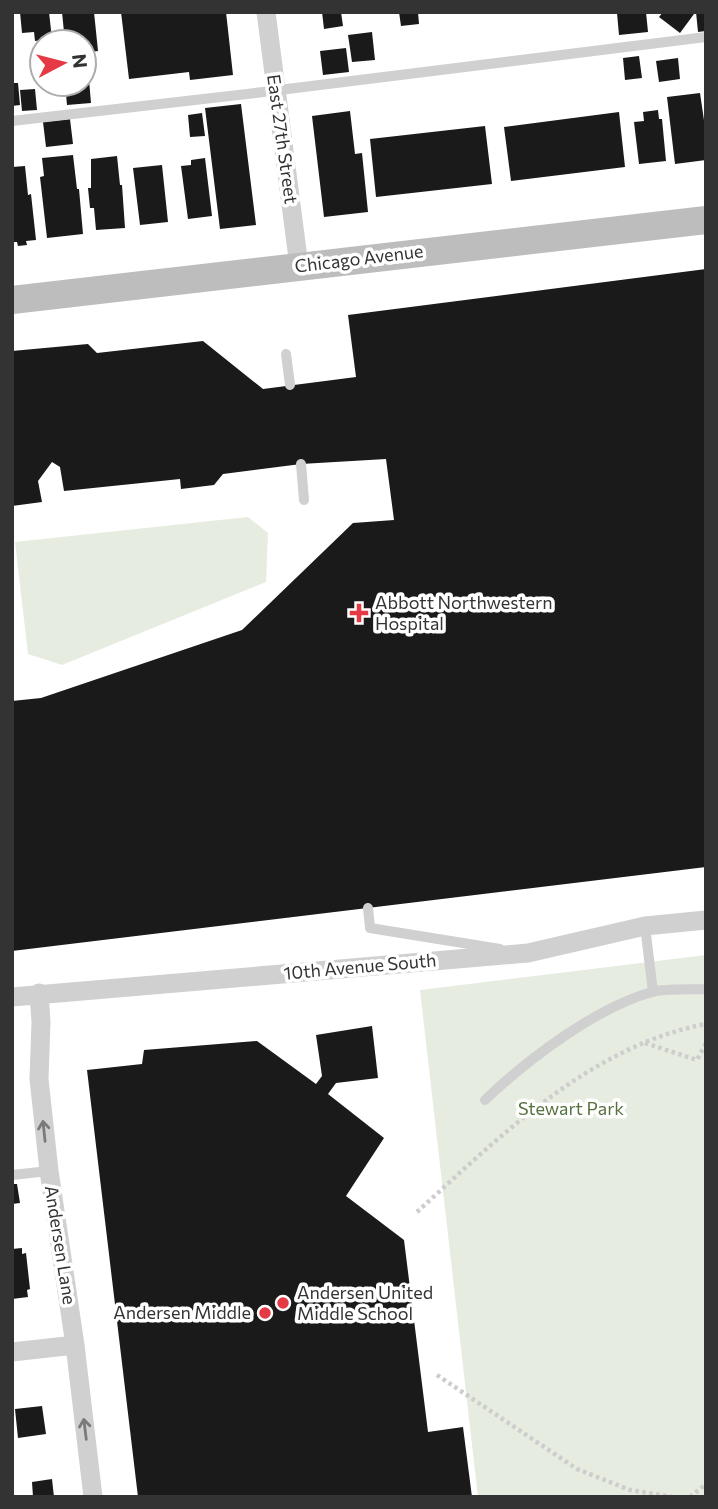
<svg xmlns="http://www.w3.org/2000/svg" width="718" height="1509" font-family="Commissioner,sans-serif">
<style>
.green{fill:#e6ecdf}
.building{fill:#1a1a1a}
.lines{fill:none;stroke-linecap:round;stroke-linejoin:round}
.path{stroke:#cdcdcd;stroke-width:4.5;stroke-dasharray:3.5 3.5;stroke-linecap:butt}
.lane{stroke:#d0d0d0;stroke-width:10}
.street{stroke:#d0d0d0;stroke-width:19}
.secondary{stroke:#bdbdbd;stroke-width:28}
.oneway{stroke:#7a7a7a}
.poi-dot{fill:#e63946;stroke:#fff;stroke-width:2.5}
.labels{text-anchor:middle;stroke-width:7;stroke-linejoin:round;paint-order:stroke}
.street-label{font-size:18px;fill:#333;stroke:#fff}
.poi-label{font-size:18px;fill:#333;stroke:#fff;text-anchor:start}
.park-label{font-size:18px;fill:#56703f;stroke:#fff}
</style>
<rect width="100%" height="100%" fill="#fff"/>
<!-- green -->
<path class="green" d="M248 517 268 533 266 582 62 665 28 654 15 542Z
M706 955V1497H478L420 990Z"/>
<!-- building -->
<path class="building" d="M20 12H49L52 39 35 41 34 32 22 33Z
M62 12H94L98 51 84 53V42H65Z
M121 12H226L233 75 190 80 189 72 129 79Z
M322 12H341L343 26 324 29Z
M399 12H418L419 24 401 26Z
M646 12 648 32 619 35 617 13Z
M663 12H692L694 14 680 33 659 17Z
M696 12H706V31L698 32Z
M372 32 375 60 352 62 348 35Z
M346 48 349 72 323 75 320 51Z
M639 56 642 78 625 80 623 58Z
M678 58 680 79 659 82 656 61Z
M89 80 91 103 67 105 65 84H84V81Z
M12 83H18L20 105 12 106Z
M35 89 37 110 22 111 20 90Z
M700 93 706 134V160L675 164 667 97Z
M241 104 256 225 220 229 205 108Z
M658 110 659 119H662L666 161 639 164 634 122 644 121 643 112Z
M350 111 355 154 362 153 368 212 324 217 312 116Z
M619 112 625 167 511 181 504 127Z
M202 113 205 136 190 137 188 115Z
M70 119 73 144 46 147 43 122Z
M485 126 492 184 376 197 370 139Z
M73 155 77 189H79L83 234 47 238 40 177 44 176 42 158Z
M117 156 120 185H122L125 228 96 230 94 208H90L88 188H91V159Z
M205 158 212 216 188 219 181 166 191 165V160Z
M162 165 168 222 140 225 133 168Z
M25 166 28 195 31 194 36 240 26 241 27 245 18 246 17 242H12V167Z
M706 269V867L12 951V701L41 698 242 630 353 523 394 520 386 459 301 464 223 474 214 485 181 489 180 479 64 491 60 467 52 462 38 481 42 502 12 506V351L88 344 97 353 203 341 263 389 356 377 348 315Z
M372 1026 378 1078 336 1083 328 1094 384 1138 346 1196 404 1240 428 1432 463 1427 472 1497H138L87 1070 142 1064 144 1050 257 1041 316 1084 322 1076 316 1035Z
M12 1184H17L20 1203 12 1204Z
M22 1248V1254L26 1253 30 1289 27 1290 28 1297 12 1299V1249Z
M42 1406 46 1434 18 1438 15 1409Z
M52 1479 54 1497H33L32 1482Z"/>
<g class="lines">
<!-- path -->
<path class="path" d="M645 1043 697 1060 706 1043
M417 1212C499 1137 592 1045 706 1024
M437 1375 577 1469 630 1490 673 1497
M690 1497 706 1484"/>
<!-- lane -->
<path class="lane" d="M12 121 247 94 706 37
M286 354 290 385
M301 464 304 500
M368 908 370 928 500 949
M645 926 653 992
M485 1100C527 1060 595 1008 652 992 668 988 689 990 706 989
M12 1175 49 1171"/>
<!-- street -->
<path class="street" d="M266 12 299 266
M39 993 41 1022 39 1079 49 1171 75 1345 93 1497
M12 997 528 953 645 926 706 920
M12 1352 75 1345"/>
<!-- secondary -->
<path class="secondary" d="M12 300 706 220"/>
</g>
<!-- one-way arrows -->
<defs><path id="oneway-shaft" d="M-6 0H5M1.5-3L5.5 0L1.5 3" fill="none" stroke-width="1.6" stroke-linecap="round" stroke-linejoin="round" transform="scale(1.75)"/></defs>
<g class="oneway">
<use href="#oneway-shaft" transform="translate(44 1131) rotate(-96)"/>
<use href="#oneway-shaft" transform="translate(85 1429) rotate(-97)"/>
</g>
<!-- markers -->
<g class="poi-dot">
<path d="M355.5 602.5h7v7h7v7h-7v7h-7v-7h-7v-7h7z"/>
<circle cx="283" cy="1303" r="7"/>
<circle cx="265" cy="1313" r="7"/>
</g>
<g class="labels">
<!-- street labels -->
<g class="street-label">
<text transform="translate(282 139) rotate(82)" y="6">East 27th Street</text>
<text transform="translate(359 259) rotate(-7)" y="6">Chicago Avenue</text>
<text transform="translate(360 967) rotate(-5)" y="6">10th Avenue South</text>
<text transform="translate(60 1245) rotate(81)" y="6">Andersen Lane</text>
</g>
<!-- poi labels -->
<g class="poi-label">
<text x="375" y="609">Abbott Northwestern<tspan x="375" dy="21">Hospital</tspan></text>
<text x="297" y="1299">Andersen United<tspan x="297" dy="21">Middle School</tspan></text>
<text x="251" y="1319" text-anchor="end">Andersen Middle</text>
</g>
<!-- park labels -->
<g class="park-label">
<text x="571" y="1115">Stewart Park</text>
</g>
</g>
<!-- border -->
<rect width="718" height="1509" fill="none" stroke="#333333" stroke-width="28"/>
<!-- north arrow -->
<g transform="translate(63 63) rotate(83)"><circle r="33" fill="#ffffff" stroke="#adadad" stroke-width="2"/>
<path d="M0-5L12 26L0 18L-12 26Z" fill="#e63946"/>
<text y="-10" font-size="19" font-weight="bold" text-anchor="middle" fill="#333333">N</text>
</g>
</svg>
